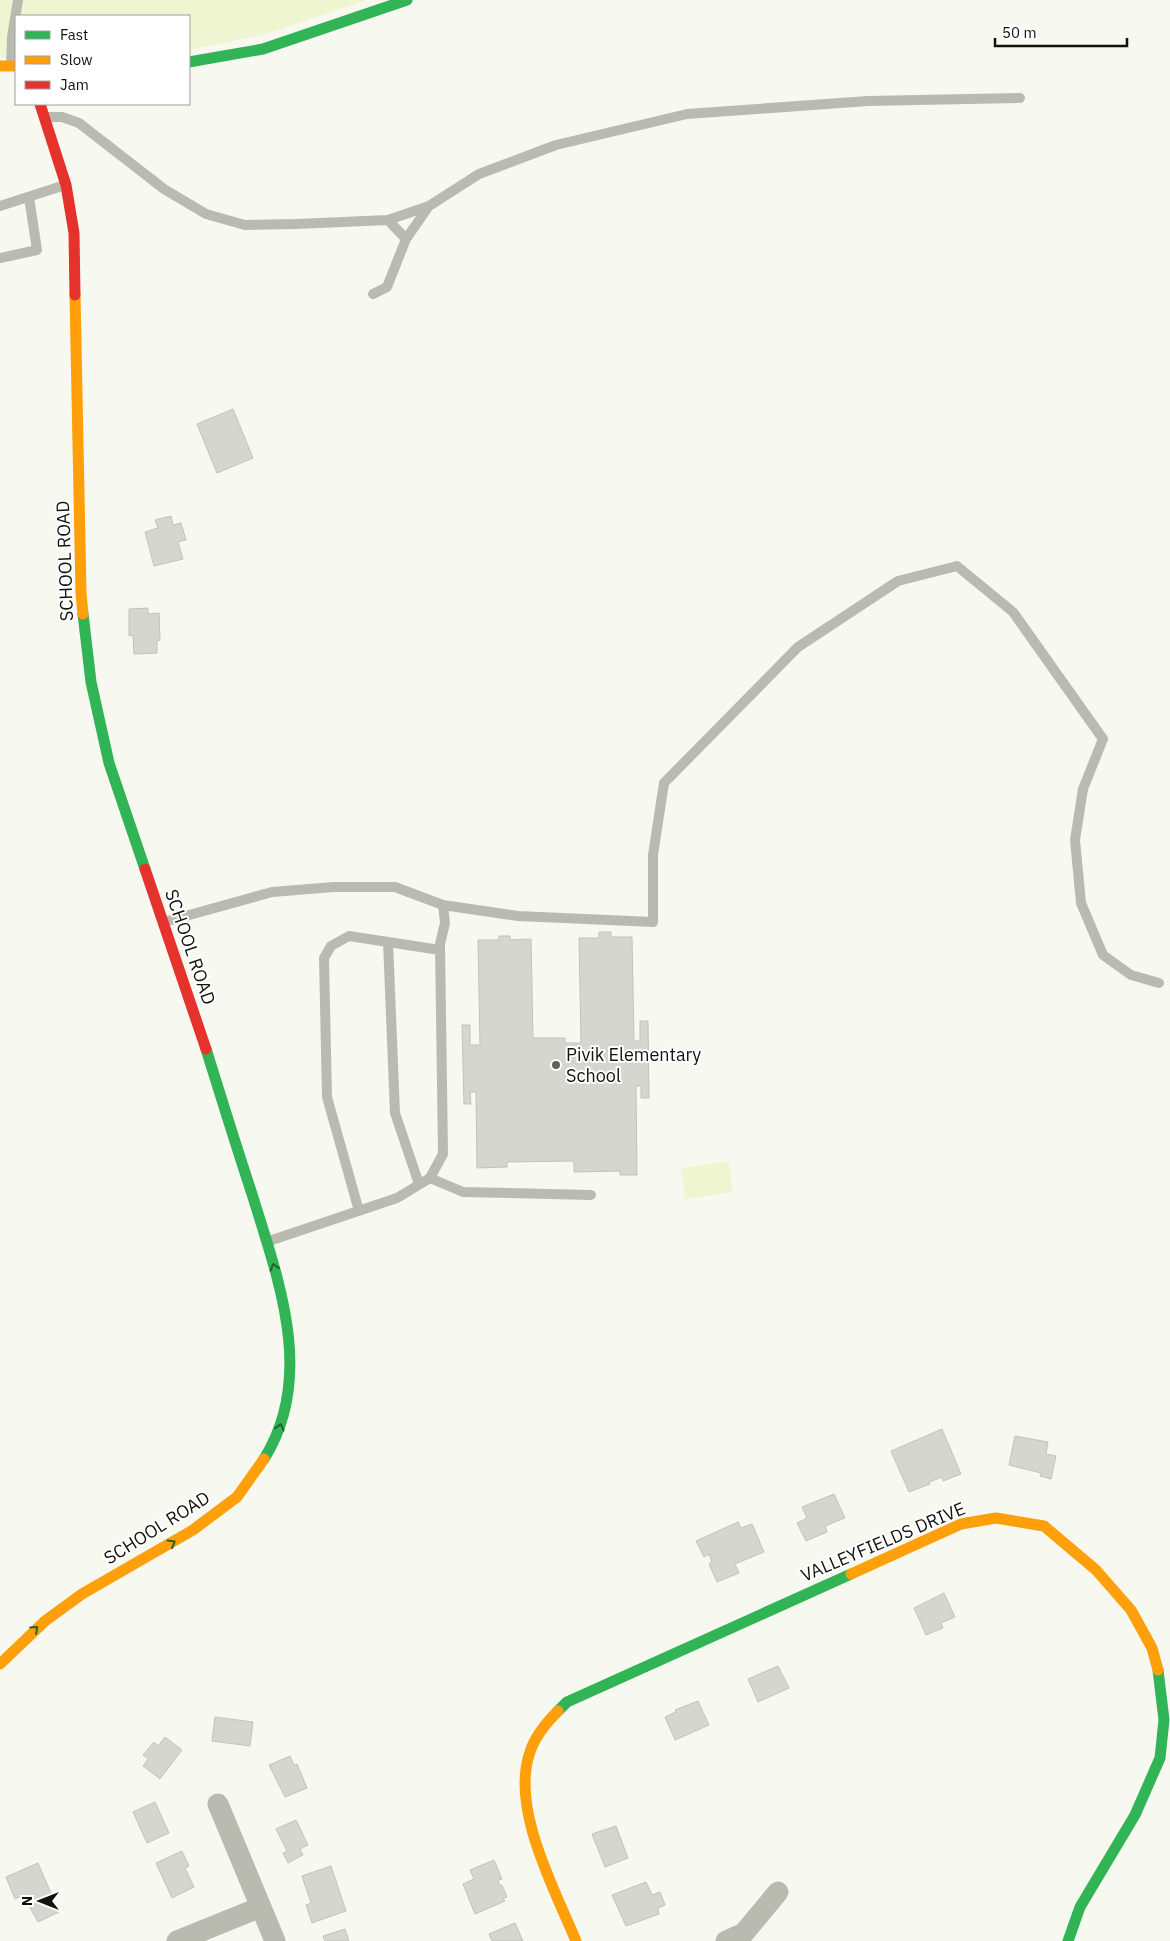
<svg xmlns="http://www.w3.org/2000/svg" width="1170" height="1941" font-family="'IBM Plex Sans',sans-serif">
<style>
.green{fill:#f0f5d1}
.building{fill:#d5d6d0;stroke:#c2c3bc}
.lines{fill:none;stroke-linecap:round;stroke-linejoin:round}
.lane{stroke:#babbb0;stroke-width:10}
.street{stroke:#babbb0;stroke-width:21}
.fast{stroke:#30b455;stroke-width:11}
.slow{stroke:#ff9f0a;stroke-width:11}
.jam{stroke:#e5322d;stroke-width:11}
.oneway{stroke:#206330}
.poi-dot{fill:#62625b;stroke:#fff;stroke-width:2}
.labels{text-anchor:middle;stroke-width:4;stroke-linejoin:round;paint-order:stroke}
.street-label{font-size:18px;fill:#11120c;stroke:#fff}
.poi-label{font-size:18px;fill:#11120c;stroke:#fff;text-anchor:start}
</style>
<rect width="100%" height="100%" fill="#f7f8ef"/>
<!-- green -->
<path class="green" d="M0 0H367L266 34 189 50V16H16V57L0 58Z
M729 1161 733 1192 685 1199 681 1168Z"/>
<!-- building -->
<path class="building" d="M233 409 253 458 217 473 197 424Z
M171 516 173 525 181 523 186 540 178 542 183 559 154 566 145 532 158 528 155 520Z
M148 608V614L159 613 160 640 157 641V653L134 654 133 635 129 636V609Z
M599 932H611V937H632L634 1041H640V1021H648L649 1098H641V1086H636L637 1175H620V1171L574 1172V1161L507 1162V1167L477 1168 476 1092H470L471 1104H464L462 1025H470V1045H480L478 940H499V936H510V940L531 939 533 1038H565V1043H581L579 938H599Z
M942 1429 961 1474 943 1481 942 1477 929 1482 930 1484 909 1492 891 1451Z
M1015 1436 1048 1442 1046 1454 1056 1456 1051 1479 1040 1476 1041 1473 1009 1465Z
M834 1494 845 1518 825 1526 827 1532 806 1541 797 1523 807 1518 802 1507Z
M738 1522 741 1528 752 1524 764 1552 735 1564 739 1573 717 1582 709 1564 712 1562 709 1554 704 1557 696 1541Z
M944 1593 955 1617 941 1623 943 1628 926 1635 914 1608Z
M778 1666 789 1688 758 1702 748 1679Z
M698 1701 709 1725 675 1740 665 1717 676 1712 675 1710Z
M215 1717 253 1722 250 1746 212 1741Z
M165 1737 182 1750 160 1779 143 1766 148 1759 143 1755 154 1742 158 1746Z
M290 1756 294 1765 297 1764 307 1788 285 1797 269 1765Z
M155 1802 169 1833 147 1843 133 1812Z
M296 1820 308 1845 300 1849 303 1855 288 1863 283 1853 287 1851 276 1829Z
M616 1826 628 1858 605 1867 592 1834Z
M182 1851 189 1866 185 1868 194 1887 172 1898 156 1863Z
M494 1860 502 1879 498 1880 500 1886 502 1885 507 1897 503 1898 505 1901 475 1914 463 1884 474 1879 470 1870Z
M38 1863 59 1912 38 1922 23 1895 15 1899 6 1877Z
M331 1866 346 1911 312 1923 306 1905 311 1903 302 1876Z
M646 1882 652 1895 660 1892 665 1905 658 1908 659 1914 626 1926 612 1895Z
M515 1923 523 1941H492L489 1934Z
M345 1929 349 1941H325L323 1936Z"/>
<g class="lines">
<!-- lane -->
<path class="lane" d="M11 66 12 37 18 0
M45 117H62L79 123 164 189 206 214 245 225 296 224 388 220 429 206 479 174 556 145 687 114 868 101 1020 98
M0 206 65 185
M388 220 406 239 429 206
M0 258 37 250 29 197
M373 294 387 287 406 239
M443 905 518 916 653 922V855L664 783 798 647 898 581 957 566 1013 612 1103 739 1083 789 1075 840 1081 903 1103 955 1131 975 1159 983
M164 922 272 892 334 887H395L443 905 445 923 440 944 443 1154 430 1178 397 1198 269 1241
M388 942 395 1113 419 1184
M430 1178 463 1192 591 1195
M359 1211 327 1097 324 958 331 946 349 936 440 950"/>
<!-- street -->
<path class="street" d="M218 1804 275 1941
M177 1941 261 1907
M726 1941 744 1933 778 1892"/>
<!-- fast -->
<path class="fast" d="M189 62 263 49 407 0
M83 614 91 682 109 763 145 869
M206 1049C221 1097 236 1146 252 1194 278 1279 316 1376 264 1459
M558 1711 567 1702 851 1574
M1068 1941 1080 1907 1135 1815 1160 1758 1164 1720 1158 1670"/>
<!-- slow -->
<path class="slow" d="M0 66H16
M75 295 81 593 83 614
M851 1574 961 1524 996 1518 1044 1526 1096 1570 1131 1610 1152 1648 1158 1670
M0 1664 45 1621 82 1594 193 1530 237 1497 264 1459
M558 1711C546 1723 535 1736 530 1752 510 1808 555 1890 576 1941"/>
<!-- jam -->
<path class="jam" d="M40 104 66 185 74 233 75 295
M145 869 206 1049"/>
</g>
<!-- one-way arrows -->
<defs><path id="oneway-chevron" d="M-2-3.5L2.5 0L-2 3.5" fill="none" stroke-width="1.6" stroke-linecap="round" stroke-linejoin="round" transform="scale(1.25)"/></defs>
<g class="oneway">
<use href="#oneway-chevron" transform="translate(274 1267) rotate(-107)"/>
<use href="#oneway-chevron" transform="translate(280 1427) rotate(-75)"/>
<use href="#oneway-chevron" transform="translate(172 1543) rotate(-30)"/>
<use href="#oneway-chevron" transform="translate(35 1629) rotate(-42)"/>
</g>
<!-- markers -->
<circle class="poi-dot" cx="556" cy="1065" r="5"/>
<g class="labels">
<!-- street labels -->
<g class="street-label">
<text transform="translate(65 561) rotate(-92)" y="6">SCHOOL ROAD</text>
<text transform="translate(190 947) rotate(71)" y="6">SCHOOL ROAD</text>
<text transform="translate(157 1528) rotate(-32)" y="6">SCHOOL ROAD</text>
<text transform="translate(883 1542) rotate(-23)" y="6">VALLEYFIELDS DRIVE</text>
</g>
<!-- poi labels -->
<g class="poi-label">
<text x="566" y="1061">Pivik Elementary<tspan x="566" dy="21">School</tspan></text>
</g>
</g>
<!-- legend -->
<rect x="15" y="15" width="175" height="90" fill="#ffffff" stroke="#a0a09e"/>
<rect x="25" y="31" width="25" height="8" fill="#30b455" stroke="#a0a09e"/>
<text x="60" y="40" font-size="15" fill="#11120c">Fast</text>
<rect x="25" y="56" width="25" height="8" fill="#ff9f0a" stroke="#a0a09e"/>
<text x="60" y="65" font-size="15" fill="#11120c">Slow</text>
<rect x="25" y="81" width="25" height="8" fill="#e5322d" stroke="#a0a09e"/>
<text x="60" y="90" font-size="15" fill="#11120c">Jam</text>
<!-- north arrow -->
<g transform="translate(40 1901) rotate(270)" stroke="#ffffff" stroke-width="4" paint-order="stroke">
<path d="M0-4L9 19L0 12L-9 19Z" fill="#11120c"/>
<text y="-8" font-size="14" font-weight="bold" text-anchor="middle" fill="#11120c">N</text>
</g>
<!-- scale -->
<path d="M995 38v8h132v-8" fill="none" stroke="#11120c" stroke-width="2.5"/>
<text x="1002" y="38" font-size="15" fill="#11120c" stroke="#ffffff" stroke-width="4" paint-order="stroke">50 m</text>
</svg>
